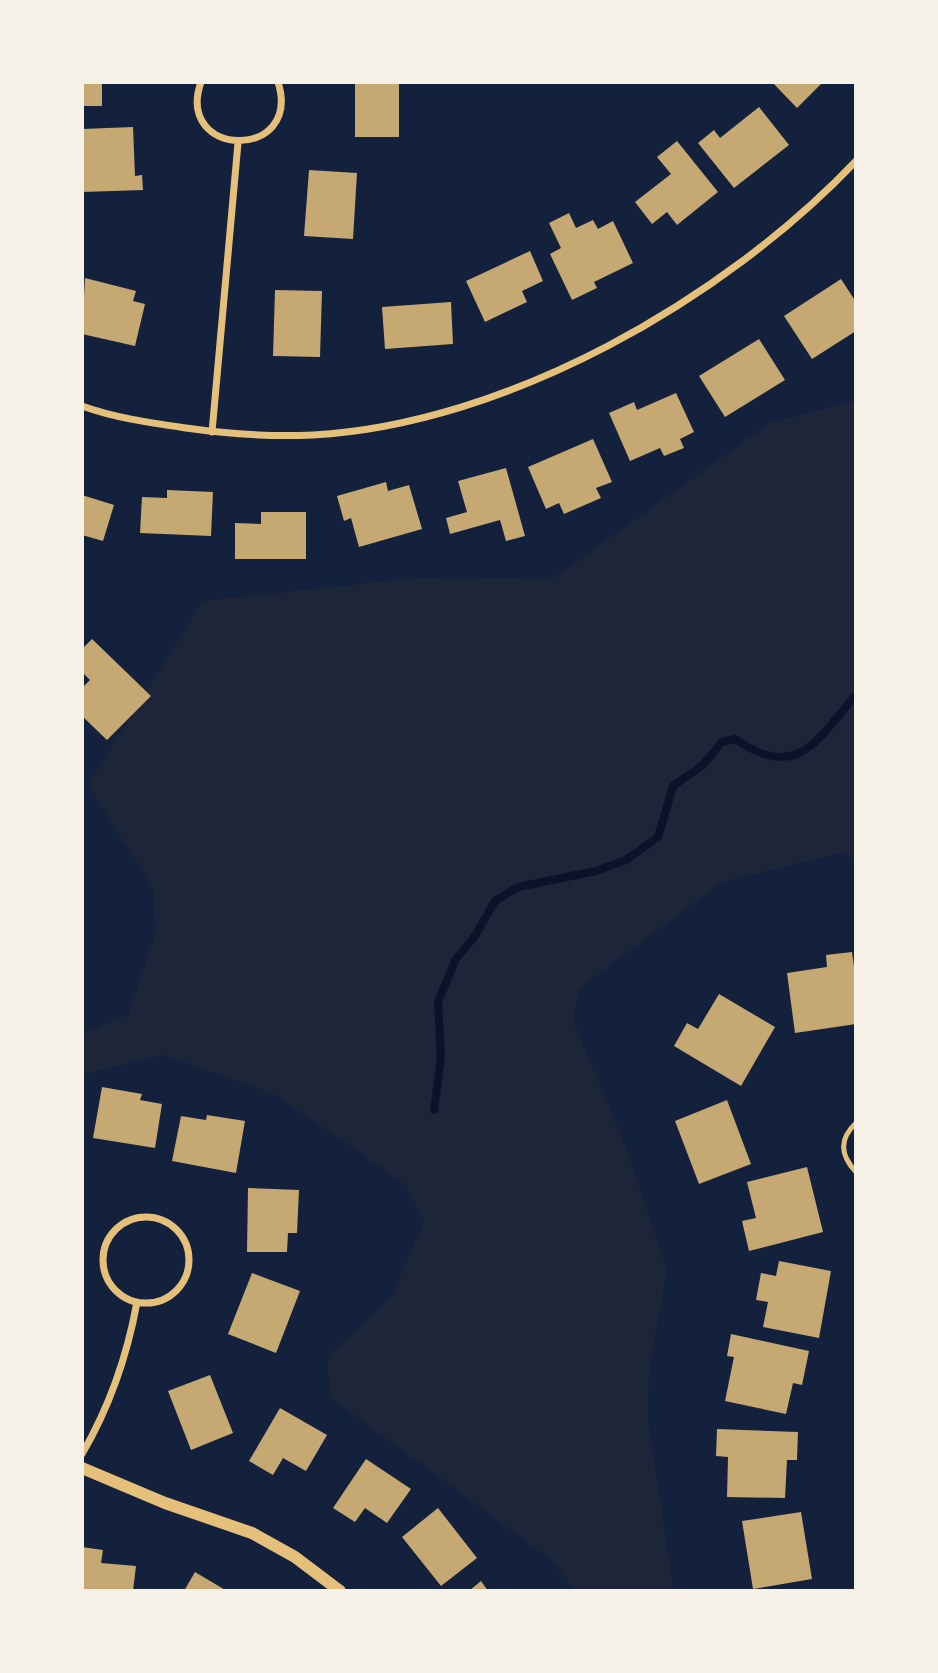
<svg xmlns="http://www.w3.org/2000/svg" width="938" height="1673" font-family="Lato,sans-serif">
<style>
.green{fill:#1d2539}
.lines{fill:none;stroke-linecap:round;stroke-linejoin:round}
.stream{stroke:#0b132b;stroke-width:8}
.building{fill:#c6a872}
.service{stroke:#e5c07b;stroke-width:5}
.minor{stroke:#e5c07b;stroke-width:7}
.tertiary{stroke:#e5c07b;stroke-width:12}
</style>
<rect width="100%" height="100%" fill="#14213d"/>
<!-- green -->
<path class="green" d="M856 400V859L840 853 722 882 579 988 573 1021 625 1145 667 1270 649 1369 648 1420 673 1588V1591H575L553 1561 330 1397 327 1357 392 1296 424 1221 405 1184 274 1094 163 1055 82 1075V1034L128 1015 156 931 153 888 88 785 203 601 414 578 555 577 770 423Z"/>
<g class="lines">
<!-- stream -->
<path class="stream" d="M434 1110 441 1058 438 1001 456 959 475 936 495 901 518 887 596 871 626 860 658 837 673 786 703 765 722 742 735 739C798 782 816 741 856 695"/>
</g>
<!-- building -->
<path class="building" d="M82 82H102V106H82Z
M355 82H399V137H355Z
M772 82H823L797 108Z
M759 107 789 145 734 188 698 143 714 130 720 138Z
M133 127 135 176 142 175 143 190 82 192V129Z
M677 141 718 192 677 225 667 212 652 224 635 202 671 174 657 157Z
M309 170 357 173 353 239 304 236Z
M569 213 576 228 593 220 598 229 613 221 633 263 594 282 597 288 572 300 550 254 561 248 549 223Z
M530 251 543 281 522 291 527 302 485 322 466 281Z
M85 278 136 291 133 301 145 304 135 346 82 334Z
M841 279 856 302V331L812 359 784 316Z
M275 290 322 291 320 357 273 356Z
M451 302 453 344 385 349 382 307Z
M759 339 785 380 725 417 699 376Z
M676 393 694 432 680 439 684 448 664 456 660 448 630 461 609 413 634 402 637 410Z
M593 439 612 482 596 488 601 498 564 514 559 503 546 509 528 467Z
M506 468 525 536 506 541 500 520 450 534 446 518 467 512 458 481Z
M386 482 388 491 409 485 422 529 359 547 351 518 344 521 337 496Z
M167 490 213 492 211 536 140 533 142 497 167 498Z
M82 495 114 505 103 541 82 535Z
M261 512H306V559H235V523L261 524Z
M92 639 151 696 107 740 82 716V688L90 680 82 672V649Z
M852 952 856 981V1024L795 1033 787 973 827 967 826 955Z
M719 994 775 1027 741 1086 674 1046 687 1023 698 1029Z
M102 1087 142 1094 140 1100 162 1104 155 1148 93 1138Z
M727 1100 751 1164 699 1184 675 1121Z
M207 1115 245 1121 236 1173 172 1161 181 1116 206 1120Z
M807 1167 823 1232 749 1251 742 1221 756 1218 747 1182Z
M248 1188 299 1190 297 1233H288L287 1252H247Z
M779 1261 831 1271 819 1338 763 1327 768 1302 756 1300 761 1273 776 1276Z
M252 1273 300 1291 276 1353 228 1334Z
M731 1334 809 1351 802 1385 793 1383 786 1414 725 1401 734 1357 727 1356Z
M210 1375 233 1433 191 1450 168 1391Z
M280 1408 327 1435 306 1471 283 1458 273 1475 249 1461Z
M717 1429 798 1432 797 1460H787L785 1498 727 1497 728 1457 716 1456Z
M366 1459 411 1489 387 1523 365 1508 355 1522 333 1508Z
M438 1508 477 1558 441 1586 402 1537Z
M801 1512 812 1579 753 1589 742 1521Z
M82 1547 103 1550 101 1563 136 1566 133 1591H82Z
M195 1572 227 1591H184Z
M481 1581 488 1591H469Z"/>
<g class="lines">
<!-- service -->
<path class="service" d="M856 1123C839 1139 840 1155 856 1172"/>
<!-- minor -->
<path class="minor" d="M201 82C174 159 303 161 278 82
M82 406C115 418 151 423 186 428 228 434 271 437 313 435 507 424 724 300 856 161
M212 432 238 143
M103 1260a43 43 0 1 1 86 0a43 43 0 1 1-86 0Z
M82 1454C110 1406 127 1357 137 1302"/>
<!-- tertiary -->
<path class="tertiary" d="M82 1468 165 1503 252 1533 295 1557 340 1591"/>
</g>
<!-- border -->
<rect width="938" height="1673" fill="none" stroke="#f6f1e7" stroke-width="168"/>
</svg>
